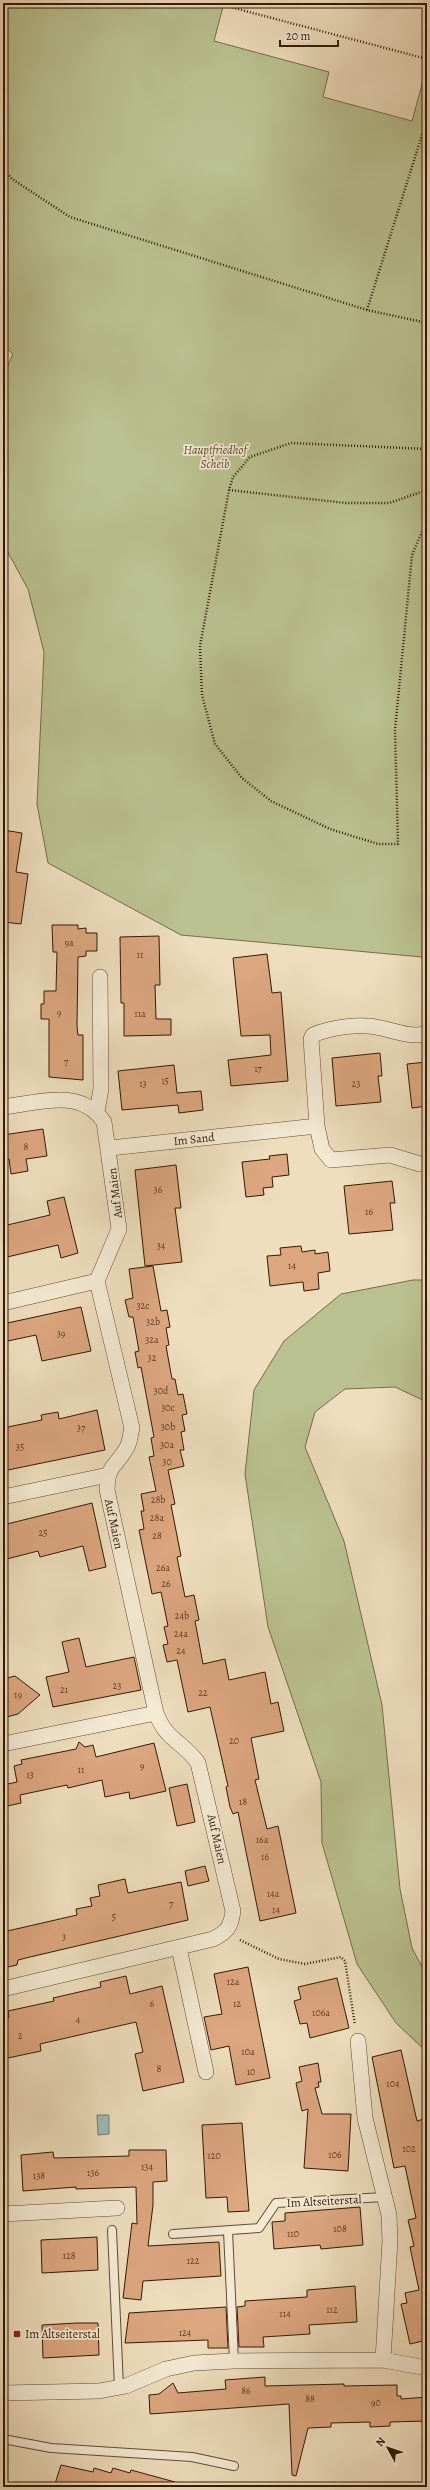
<svg xmlns="http://www.w3.org/2000/svg" width="430" height="2490" font-family="Alegreya,serif">
<style>
.green{fill:#bac190;stroke:#766c4c}
.water{fill:#9bbbb9;stroke:#717a72}
.building{fill:#dca67f;stroke:#331808}
.lines{fill:none;stroke-linecap:round;stroke-linejoin:round}
.lane-casing{stroke:#624a35;stroke-width:10}
.street-casing{stroke:#624a35;stroke-width:16}
.path{stroke:#331808;stroke-width:2.5;stroke-dasharray:1 2;stroke-linecap:butt}
.lane{stroke:#f4ead4;stroke-width:8}
.street{stroke:#f4ead4;stroke-width:15}
.poi-dot{fill:#8f2418;stroke:#f4ead4;stroke-width:1.5}
.labels{text-anchor:middle;stroke-width:3.5;stroke-linejoin:round;paint-order:stroke}
.number-label{font-size:10px;fill:#5d3c26}
.park-label{font-size:12px;font-style:italic;fill:#5c4b31;stroke:#f4ead4}
.street-label{font-size:12px;fill:#331808;stroke:#f4ead4}
.poi-label{font-size:12px;fill:#331808;stroke:#f4ead4;text-anchor:start}
</style>
<rect width="100%" height="100%" fill="#eedebd"/>
<filter id="stains"><feTurbulence type="fractalNoise" baseFrequency=".005" numOctaves="4"/><feColorMatrix values="0 0 0 0 .2 0 0 0 0 .09 0 0 0 0 .02 0 0 0 .5 -.17"/></filter>
<radialGradient id="worn" r=".72"><stop offset=".6" stop-color="#630" stop-opacity="0"/><stop offset="1" stop-color="#630" stop-opacity=".3"/></radialGradient>
<!-- green -->
<path class="green" d="M3 3H224L214 41 329 72 323 97 412 121 427 66V984L422 957 181 935 48 863 37 804 44 652 28 589 6 549 3 537V376L13 354 3 345Z
M413 1280H427V1402L395 1387 345 1389 315 1412 305 1447 344 1541 382 1705 400 1889 412 1948 427 1976V2052L396 2023 357 1964 322 1843 321 1782 268 1627 245 1474 254 1390 284 1341 341 1294Z"/>
<!-- water -->
<path class="water" d="M97 2115H109V2134L98 2135Z"/>
<!-- building -->
<path class="building" d="M3 830 22 833 16 872 28 874 21 924 3 922Z
M52 925H78V929L86 928V933H97V951H86V956L78 957 77 1026 78 1035H83V1080L49 1077V1019H41V1004H44V991H56L57 952H53Z
M159 936 160 985H155L156 1019H171V1035L124 1036V1003H121L120 937Z
M267 954 272 993 281 992 288 1081 231 1086 228 1060 271 1055 270 1035 241 1036 233 958Z
M380 1053 382 1076H378L381 1102 336 1106 332 1058Z
M427 1062V1106L412 1108 407 1064Z
M174 1065 177 1093 201 1091 203 1110 179 1113 178 1105 122 1110 118 1071Z
M43 1129 47 1156 26 1159 28 1171 11 1174 9 1159 3 1160V1135Z
M287 1154 289 1175 272 1177 273 1187 263 1188 264 1195 246 1197 242 1162 270 1159 269 1156Z
M176 1165 181 1208H175L182 1262 145 1266 135 1170Z
M392 1181 395 1203H390L393 1230 349 1234 344 1186Z
M64 1197 78 1253 61 1258 58 1245 3 1258V1226L50 1215 47 1201Z
M301 1246 302 1252 315 1250V1254L328 1252 330 1271 318 1273 319 1289 304 1291 303 1282 270 1286 267 1256 281 1255 280 1248Z
M153 1266 161 1311 167 1310 170 1327 166 1328 169 1345 166 1346 172 1379H175L178 1395 183 1394 187 1414 182 1415 185 1431 181 1432 184 1450H180L184 1466 168 1470 175 1504 171 1505 181 1556 177 1557 185 1597 194 1595 199 1620 195 1621 203 1664 225 1659 229 1680 265 1672 271 1704 278 1702 284 1731 251 1738 259 1779 255 1780 267 1829 278 1826 296 1913 260 1921 238 1812 233 1814 230 1807 226 1787 228 1786 210 1707 188 1712 177 1660 167 1662 163 1645 168 1644 164 1627 168 1626 161 1592 152 1594 139 1530 144 1529 141 1511H144L141 1494 156 1491 149 1457 154 1456 151 1438 154 1437 141 1367 138 1368 135 1352 139 1351 133 1317H129L125 1300 133 1298 129 1269Z
M81 1307 91 1351 42 1361 36 1335 3 1342V1324Z
M97 1410 105 1450 3 1471V1428L42 1420 41 1415 58 1412 59 1419Z
M92 1503 106 1567 89 1571 83 1546 40 1557 38 1551 3 1560V1525Z
M79 1638 86 1667 134 1657 141 1690 53 1707 46 1677 69 1672 62 1642Z
M15 1676 40 1695 18 1714 3 1718V1679Z
M79 1742 85 1747 93 1745 96 1757 154 1743 166 1791 130 1799 129 1792 105 1797 102 1780 68 1788 67 1785 20 1795 21 1803 3 1807V1785L17 1782 14 1766 22 1764 21 1760 76 1749Z
M187 1784 195 1822 177 1826 169 1788Z
M205 1866 209 1881 188 1886 185 1871Z
M125 1879 128 1893 181 1882 188 1920 30 1957 18 1960 17 1965 3 1968V1932L77 1915 76 1909 92 1906 90 1898 100 1896 98 1885Z
M248 1967 270 2078 236 2085 229 2046 211 2050 204 2017 222 2014 214 1974Z
M126 1976 130 1994 162 1986 184 2082 143 2091 135 2054 143 2052 136 2022 40 2044 41 2051 3 2059V2019L9 2017 8 2011 54 2001 53 1998 101 1987 100 1982Z
M337 1978 349 2028 310 2038 307 2023 300 2024 294 2001 301 1999 298 1987Z
M401 2050 417 2121 424 2119 427 2135V2340L410 2344 401 2304 407 2303 405 2293 419 2290 410 2247 414 2246 408 2220 416 2218 405 2166 394 2168 372 2057Z
M318 2063 321 2082H318L319 2087 315 2088 322 2114H351L348 2171 304 2168 308 2109 302 2111 296 2083 302 2081 299 2067Z
M242 2123 249 2211 228 2212 227 2197 206 2198 202 2125Z
M129 2150H166L167 2181 153 2182V2205L148 2246 219 2242 221 2276 143 2281 141 2300 123 2298 132 2223 137 2224 136 2187 76 2189V2187L23 2191 21 2155 53 2152 54 2158 129 2156Z
M360 2207 363 2245 321 2249 320 2245 274 2249 272 2222 285 2221V2213Z
M97 2237 98 2270 42 2273 41 2240Z
M355 2286 357 2322 309 2325 310 2334 263 2337 264 2347H239L237 2307 245 2306V2301L307 2297V2290Z
M226 2307 228 2348H208V2340L125 2343 129 2313Z
M77 2323H98L99 2355 43 2358 42 2325Z
M265 2377V2386L344 2384V2386L397 2385V2396H401V2399L427 2397V2421L390 2422V2426L370 2427V2422L331 2423V2427L308 2428 296 2476 292 2475 289 2404 150 2414 149 2395 159 2394 173 2383 178 2393 226 2389 225 2380Z
M61 2465 93 2472 94 2468 111 2473 113 2468 130 2473 131 2470 175 2482V2487H54Z"/>
<g class="lines">
<defs>
<path id="lane" d="M112 2230 119 2387
M228 2231 234 2361
M173 2234 259 2228 276 2203 385 2197
M3 2439 51 2448 192 2457 234 2466"/>
<path id="street" d="M427 1034C409 1037 398 1032 381 1028 361 1023 331 1027 313 1035L311 1039 317 1126 322 1149 331 1160 390 1155 420 1164H427
M3 1107C38 1103 81 1087 104 1122L119 1229 97 1281 132 1428C130 1435 130 1444 126 1449 114 1469 108 1464 107 1490L156 1713C167 1742 183 1741 198 1763L233 1911C231 1927 227 1932 213 1939L3 1989
M97 1111 101 1089 100 977
M110 1148 317 1126
M3 1303 97 1281
M3 1497 108 1475
M3 1744 156 1713
M179 1948 206 2072
M358 2041 365 2118 389 2215 390 2241 383 2360
M3 2214 117 2208
M3 2393 99 2391 126 2386 166 2369 194 2363 234 2361 383 2360 427 2368"/>
</defs>
<!-- lane casing -->
<use href="#lane" class="lane-casing"/>
<!-- street casing -->
<use href="#street" class="street-casing"/>
<!-- path -->
<path class="path" d="M215 3 427 59
M3 169 12 179 70 217 367 310 427 323
M367 310 427 119
M427 449 291 443 250 457 233 477 229 490 200 646 202 695 215 744 242 778 271 801 330 829 378 844H398L395 730 412 555 427 520
M229 490 346 503H389L427 490
M240 1940 279 1959 305 1964 341 1957 345 1961 355 2025"/>
<!-- lane -->
<use href="#lane" class="lane"/>
<!-- street -->
<use href="#street" class="street"/>
</g>
<!-- markers -->
<rect class="poi-dot" x="13" y="2330" width="8" height="8" rx="2"/>
<g class="labels">
<!-- number labels -->
<g class="number-label">
<text x="69" y="946">9a</text>
<text x="140" y="958">11</text>
<text x="59" y="1016">9</text>
<text x="140" y="1017">11a</text>
<text x="66" y="1065">7</text>
<text x="258" y="1072">17</text>
<text x="165" y="1084">15</text>
<text x="143" y="1087">13</text>
<text x="356" y="1087">23</text>
<text x="26" y="1150">8</text>
<text x="158" y="1193">36</text>
<text x="369" y="1215">16</text>
<text x="161" y="1249">34</text>
<text x="292" y="1269">14</text>
<text x="143" y="1309">32c</text>
<text x="153" y="1325">32b</text>
<text x="61" y="1337">39</text>
<text x="152" y="1343">32a</text>
<text x="152" y="1361">32</text>
<text x="161" y="1394">30d</text>
<text x="168" y="1411">30c</text>
<text x="168" y="1430">30b</text>
<text x="81" y="1431">37</text>
<text x="167" y="1448">30a</text>
<text x="20" y="1450">35</text>
<text x="167" y="1465">30</text>
<text x="158" y="1503">28b</text>
<text x="157" y="1521">28a</text>
<text x="43" y="1536">25</text>
<text x="157" y="1539">28</text>
<text x="163" y="1571">26a</text>
<text x="166" y="1587">26</text>
<text x="182" y="1619">24b</text>
<text x="181" y="1637">24a</text>
<text x="181" y="1654">24</text>
<text x="117" y="1689">23</text>
<text x="64" y="1693">21</text>
<text x="203" y="1696">22</text>
<text x="18" y="1698">19</text>
<text x="234" y="1744">20</text>
<text x="142" y="1769">9</text>
<text x="81" y="1773">11</text>
<text x="30" y="1778">13</text>
<text x="243" y="1805">18</text>
<text x="262" y="1843">16a</text>
<text x="265" y="1860">16</text>
<text x="273" y="1897">14a</text>
<text x="171" y="1907">7</text>
<text x="276" y="1913">14</text>
<text x="114" y="1920">5</text>
<text x="64" y="1940">3</text>
<text x="233" y="1985">12a</text>
<text x="152" y="2007">6</text>
<text x="237" y="2007">12</text>
<text x="321" y="2016">106a</text>
<text x="78" y="2023">4</text>
<text x="20" y="2039">2</text>
<text x="248" y="2055">10a</text>
<text x="159" y="2072">8</text>
<text x="251" y="2075">10</text>
<text x="393" y="2087">104</text>
<text x="409" y="2152">102</text>
<text x="335" y="2158">106</text>
<text x="214" y="2159">120</text>
<text x="147" y="2170">134</text>
<text x="93" y="2176">136</text>
<text x="39" y="2179">138</text>
<text x="340" y="2232">108</text>
<text x="293" y="2237">110</text>
<text x="69" y="2259">128</text>
<text x="193" y="2264">122</text>
<text x="332" y="2313">112</text>
<text x="285" y="2317">114</text>
<text x="185" y="2336">124</text>
<text x="246" y="2394">86</text>
<text x="310" y="2402">88</text>
<text x="376" y="2406">90</text>
</g>
<!-- park labels -->
<g class="park-label">
<text x="215" y="454">Hauptfriedhof<tspan x="215" dy="14">Scheib</tspan></text>
</g>
<!-- street labels -->
<g class="street-label">
<text transform="translate(194 1139) rotate(-6)" y="4">Im Sand</text>
<text transform="translate(115 1193) rotate(-97)" y="4">Auf Maien</text>
<text transform="translate(114 1524) rotate(78)" y="4">Auf Maien</text>
<text transform="translate(217 1839) rotate(77)" y="4">Auf Maien</text>
<text transform="translate(324 2201) rotate(-3)" y="4">Im Altseiterstal</text>
</g>
<!-- poi labels -->
<g class="poi-label">
<text x="25" y="2338">Im Altseiterstal</text>
</g>
</g>
<!-- margin -->
<rect width="430" height="2490" fill="none" stroke="#eedebd" stroke-width="16"/>
<rect x="4" y="4" width="422" height="2482" fill="none" stroke="#331808" stroke-width="2"/>
<rect x="8" y="8" width="414" height="2474" fill="none" stroke="#331808"/>
<!-- north arrow -->
<g transform="translate(388 2448) rotate(310)" stroke="#f4ead4" stroke-width="3" paint-order="stroke">
<path d="M0-3L7 15L0 10L-7 15Z" fill="#331808"/>
<text y="-6" font-size="11" font-weight="bold" text-anchor="middle" fill="#331808">N</text>
</g>
<!-- scale -->
<path d="M280 40v6h58v-6" fill="none" stroke="#331808" stroke-width="2"/>
<text x="286" y="40" font-size="12" fill="#331808" stroke="#f4ead4" stroke-width="3" paint-order="stroke">20 m</text>
<rect width="100%" height="100%" filter="url(#stains)"/>
<rect width="100%" height="100%" fill="url(#worn)"/>
</svg>
